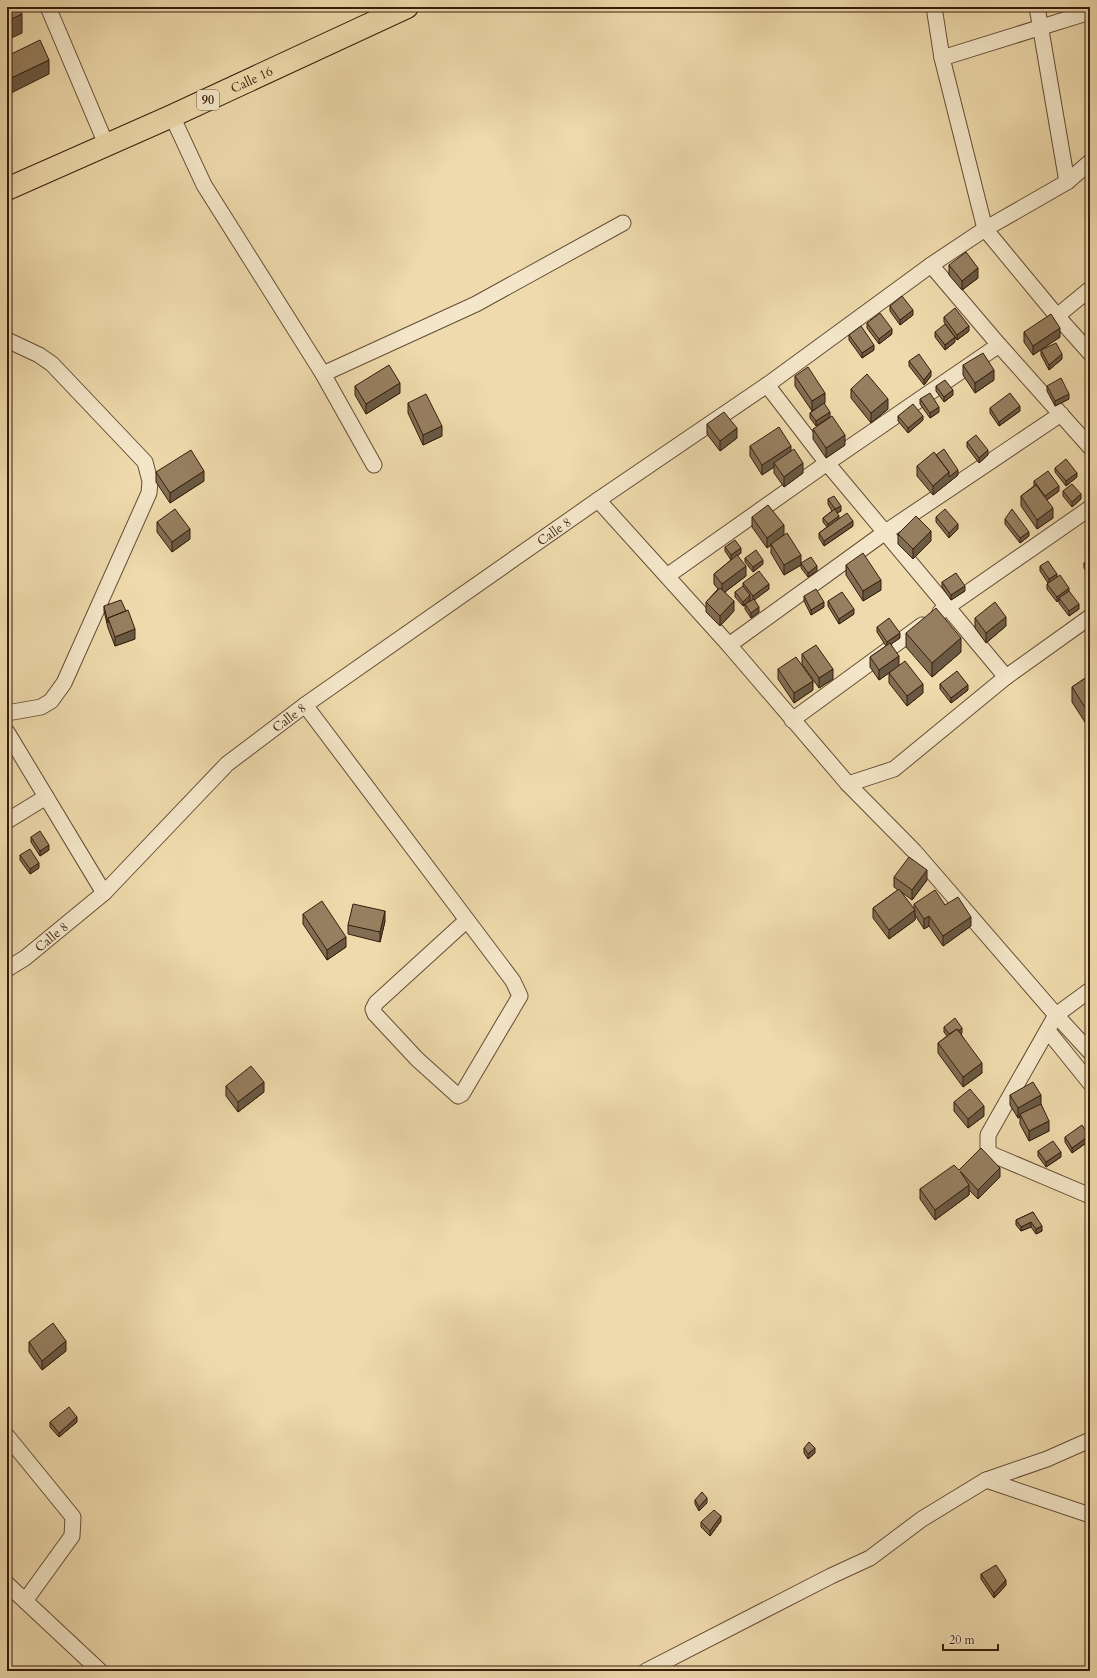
<svg xmlns="http://www.w3.org/2000/svg" width="1097" height="1678" font-family="Cardo,serif">
<style>
.lines{fill:none;stroke-linecap:round;stroke-linejoin:round}
.street-casing{stroke:#644c35;stroke-width:17}
.highway-casing{stroke:#361d0d;stroke-width:24}
.street{stroke:#f4e7c9;stroke-width:15}
.highway{stroke:#eedaac;stroke-width:22}
.wall{fill:#816d53;stroke:#361d0d}
.shaded-wall{fill:#695943;stroke:#361d0d}
.building{fill:#967f60;stroke:#361d0d}
.labels{text-anchor:middle;stroke-width:4;stroke-linejoin:round;paint-order:stroke}
.shield{fill:#f4e7c9;stroke:#6f5a45;stroke-width:1}
.shield-label{font-size:12px;font-weight:bold;fill:#361d0d}
.street-label{font-size:13px;fill:#361d0d;stroke:#f4e7c9}
</style>
<rect width="100%" height="100%" fill="#eedaac"/>
<filter id="stains"><feTurbulence type="fractalNoise" baseFrequency=".005" numOctaves="4"/><feColorMatrix values="0 0 0 0 .2 0 0 0 0 .09 0 0 0 0 .02 0 0 0 .5 -.17"/></filter>
<radialGradient id="worn" r=".72"><stop offset=".6" stop-color="#630" stop-opacity="0"/><stop offset="1" stop-color="#630" stop-opacity=".3"/></radialGradient>
<g class="lines">
<defs>
<g id="street">
<path d="M48 7 106 144"/>
<path d="M934 7 942 58 985 229 1057 316 1090 353"/>
<path d="M1037 7 1067 182"/>
<path d="M942 58 1090 12"/>
<path d="M172 116 204 185 323 374 374 465"/>
<path d="M931 265 999 345 1090 447"/>
<path d="M1057 316 1090 289"/>
<path d="M7 340 39 355 52 364 145 462 150 481 149 493 64 683 51 701 41 707 7 713"/>
<path d="M323 374 476 304 623 223"/>
<path d="M767 385 827 463 1006 677"/>
<path d="M598 500 729 645 848 784 914 851 1056 1015 1090 1052"/>
<path d="M667 576 827 463 999 345"/>
<path d="M940 612 1090 508"/>
<path d="M729 645 884 533 1061 414"/>
<path d="M305 705 513 981 520 996 462 1094 458 1096 417 1059 375 1014 373 1009 376 1003 467 920"/>
<path d="M792 720 922 625"/>
<path d="M7 732 104 893"/>
<path d="M848 784 894 769 1006 677 1090 617"/>
<path d="M7 821 46 797"/>
<path id="s1" d="M7 969 25 958 104 893 227 764 305 705 598 500 767 385 931 265 985 229 1067 182 1090 162"/>
<path d="M1090 990 1056 1015 988 1135V1149L991 1154 1090 1196"/>
<path d="M1048 1031 1090 1083"/>
<path d="M7 1436 73 1517 72 1536 25 1601"/>
<path d="M986 1480 1090 1515"/>
<path d="M7 1584 100 1671"/>
<path d="M646 1671 831 1576 870 1558 922 1519 986 1480 1047 1459 1090 1440"/>
</g>
<g id="highway">
<path id="s2" d="M7 189 172 116 407 7"/>
</g>
</defs>
<!-- street casing -->
<use href="#street" class="street-casing"/>
<!-- highway casing -->
<use href="#highway" class="highway-casing"/>
<!-- street -->
<use href="#street" class="street"/>
<!-- highway -->
<use href="#highway" class="highway"/>
</g>
<!-- wall -->
<path class="wall" d="M949 265 978 278 962 290 949 275Z
M890 306 913 315 900 325 890 311Z
M944 317 969 331 957 340 944 322Z
M867 323 892 334 879 344 867 328Z
M935 332 955 342 945 350 935 337Z
M1024 332 1060 337 1033 355 1024 342Z
M849 335 874 350 862 358 849 340Z
M1041 350 1062 359 1049 370 1041 355Z
M909 361 931 376 924 385 909 366Z
M963 365 994 380 975 393 963 375Z
M795 376 825 403H824L830 417 816 426 810 418V413L812 411 795 386Z
M355 386 400 393 366 414 355 395Z
M936 386 953 395 944 402 936 391Z
M1047 386 1069 399 1055 406 1047 391Z
M851 389 888 409 871 423 851 398Z
M920 399 939 412 930 418 920 404Z
M408 403 442 436 423 445 408 413Z
M990 408 1020 411 999 426 990 413Z
M898 416 923 420 908 433 898 421Z
M707 424 737 438 720 451 707 434Z
M813 429 845 445 826 458 813 439Z
M967 442 988 455 979 463 967 447Z
M750 446 791 451 803 473 784 487 774 473V467L762 475 750 456Z
M936 455 958 475 933 495 917 476V466Z
M1055 468 1077 477 1066 486 1055 472Z
M156 472 204 481 170 503 156 482Z
M1034 481 1059 491 1047 500 1053 518 1037 529 1021 506V496L1034 486Z
M1063 491 1081 499 1072 507 1063 496Z
M828 499 841 511 837 513 839 519 853 526 824 546 819 538V533L827 527 823 522V518L832 511 828 504Z
M752 517 784 535 780 538 801 565 784 575 771 553V545L767 548 752 527Z
M936 517 958 529 949 538 936 522Z
M1005 519 1029 536 1020 543 1005 524Z
M157 522 190 539 172 552 157 532Z
M898 534 931 541 913 559 898 544Z
M725 547 741 553 737 556 746 576 725 592 734 611 720 626 706 612V602L718 589 714 584V574L731 560 725 551Z
M745 558 763 564 753 572 745 562Z
M1090 559V577L1084 568V563Z
M801 563 817 571 808 577 801 568Z
M846 565 881 590 863 601 846 575Z
M1040 566 1057 577 1069 591 1079 609 1069 616 1059 603V600L1057 602 1047 589V584L1048 583 1040 571Z
M942 582 965 591 951 600 942 587Z
M743 583 769 589 754 600 759 612 751 618 745 609V605L743 606 735 597V592L743 587Z
M804 596 824 607 811 615 804 601Z
M828 601 854 614 839 624 828 606Z
M104 606 135 639 115 646 108 628 104 611Z
M975 618 1006 626 986 643 975 628Z
M877 627 900 638 891 644 899 665 923 693 907 706 889 683V673L893 670 879 680 870 667V657L886 646 877 632Z
M906 633 961 652 932 677 906 647Z
M802 654 833 679 819 688 802 664Z
M778 669 813 690 794 703 778 679Z
M1090 675V730L1072 702V687Z
M940 684 968 690 951 703 940 689Z
M31 837 49 850 40 856 31 842Z
M20 855 39 868 30 874 20 860Z
M894 877 927 880 912 900 900 891 914 909V904L945 905 971 926 943 946 929 926 924 929 915 915V920L889 939 873 918V908L898 890 894 887Z
M303 914 346 947 327 960 303 924Z
M385 921 380 942 348 934V925Z
M944 1027 962 1033 961 1034 982 1073 963 1087 938 1053V1043L947 1036 944 1032Z
M226 1086 264 1092 238 1112 226 1096Z
M1010 1095 1041 1104 1049 1131 1029 1141 1020 1124V1117L1018 1118 1010 1105Z
M954 1102 984 1116 968 1128 954 1111Z
M1065 1137 1089 1141 1072 1153 1065 1142Z
M1038 1151 1061 1157 1046 1167 1038 1156Z
M959 1170 1000 1177 978 1199 969 1190V1195L935 1220 920 1199V1189Z
M1033 1212 1042 1231 1036 1234 1031 1227 1021 1231 1016 1225V1220Z
M29 1342 66 1351 42 1370 29 1352Z
M50 1422H77L59 1437 50 1427Z
M804 1448 815 1453 808 1459 804 1453Z
M695 1500 707 1503 699 1511 695 1504Z
M721 1521 710 1536 701 1527V1522Z
M981 1574 1006 1585 994 1598 981 1579Z"/>
<!-- shaded-wall -->
<path class="shaded-wall" d="M22 14V33L7 40V21Z
M49 60V74L7 95V80Z
M978 268V278L962 290V281Z
M913 310V315L900 325V320Z
M969 326V331L957 340V335Z
M1060 328V337L1033 355V346Z
M892 329V334L879 344V339Z
M955 337V342L945 350V345Z
M874 345V350L862 358V353Z
M1062 354V359L1049 370V365Z
M994 370V380L975 393V383Z
M931 371V376L924 385V380Z
M400 383V393L366 414V404Z
M953 390V395L944 402V397Z
M825 393V403L812 411V401Z
M1069 394V399L1055 406V401Z
M888 399V409L871 423V413Z
M1020 406V411L999 426V422Z
M939 407V412L930 418V413Z
M830 412V417L816 426V421Z
M923 416V420L908 433V428Z
M442 426V436L423 445V435Z
M737 428V438L720 451V441Z
M845 435V445L826 458V448Z
M791 446V456L774 463V467L762 475V465Z
M988 450V455L979 463V458Z
M803 463V473L784 487V477Z
M958 470V475L933 495V486L949 472Z
M204 471V481L170 503V493Z
M1077 473V477L1066 486V481Z
M1059 486V491L1045 501V496Z
M1081 494V499L1072 507V502Z
M841 506V511L835 514V509Z
M1053 508V518L1037 529V520Z
M839 516V521L828 529V524Z
M853 521V526L824 546V541Z
M958 524V529L949 538V533Z
M784 525V535L771 545V544V545L767 548V538Z
M190 529V539L172 552V542Z
M931 531V541L913 559V549Z
M1029 532V536L1020 543V538Z
M741 548V553L731 560V555Z
M801 555V565L784 575V565Z
M763 560V564L753 572V567Z
M746 566V576L722 594V584Z
M817 566V571L808 577V573Z
M1057 574V579L1049 584V579Z
M881 580V590L863 601V591Z
M769 584V589L753 601V596Z
M965 586V591L951 600V595Z
M1069 588V593L1059 598V600L1057 602V597Z
M750 595V600L743 606V602Z
M734 601V611L720 626V616Z
M824 602V607L811 615V610Z
M1079 604V609L1069 616V611Z
M759 607V612L751 618V613Z
M854 609V614L839 624V619Z
M1006 617V626L986 643V633Z
M135 629V639L115 646V637Z
M900 633V638L887 647V642Z
M961 638V652L932 677V663Z
M899 656V666L879 680V670Z
M833 669V679L819 688V678Z
M813 681V690L794 703V693Z
M923 684V693L907 706V696Z
M968 685V690L951 703V698Z
M11 786V791L7 793V788Z
M49 845V850L40 856V851Z
M39 863V868L30 874V869Z
M927 870V880L912 900V890Z
M915 910V920L889 939V930Z
M385 911V921L380 942V932Z
M929 916V926L924 929V919Z
M971 917V926L943 946V936Z
M346 937V947L327 960V950Z
M962 1028V1033L951 1041V1036Z
M982 1063V1073L963 1087V1077Z
M264 1082V1092L238 1112V1102Z
M1041 1095V1105L1020 1114V1117L1018 1118V1108Z
M984 1106V1116L968 1128V1119Z
M1049 1121V1131L1029 1141V1131Z
M1089 1136V1141L1072 1153V1148Z
M1061 1152V1157L1046 1167V1162Z
M1000 1168V1177L978 1199V1190Z
M969 1185V1195L935 1220V1210Z
M1031 1222V1227L1021 1231V1227Z
M1042 1226V1231L1036 1234V1229Z
M66 1341V1351L42 1370V1361Z
M77 1417V1422L59 1437V1433Z
M815 1448V1453L808 1459V1454Z
M707 1498V1503L699 1511V1507Z
M721 1516V1521L710 1536V1531Z
M1006 1580V1585L994 1598V1593Z"/>
<!-- building -->
<path class="building" d="M7 7H18L22 14 7 21Z
M40 40 49 60 7 80V56Z
M966 252 978 268 962 281 949 265Z
M902 296 913 310 900 320 890 306Z
M955 308 969 326 957 335 944 317Z
M880 313 892 329 879 339 867 323Z
M1051 314 1060 328 1033 346 1024 332Z
M945 324 955 337 945 345 935 332Z
M861 326 874 345 862 353 849 335Z
M1056 343 1062 354 1049 365 1041 350Z
M983 353 994 370 975 383 963 365Z
M919 354 931 371 924 380 909 361Z
M389 365 400 383 366 404 355 386Z
M808 367 825 393 812 401 795 376Z
M867 374 888 399 871 413 851 389Z
M1061 378 1069 394 1055 401 1047 386Z
M945 380 953 390 944 397 936 386Z
M930 393 939 407 930 413 920 399Z
M1010 393 1020 406 999 422 990 408Z
M426 394 442 426 423 435 408 403Z
M824 403 830 412 816 421 810 413Z
M913 404 923 416 908 428 898 416Z
M724 412 737 428 720 441 707 424Z
M832 416 845 435 826 448 813 429Z
M779 427 791 446 762 465 750 446Z
M976 435 988 450 979 458 967 442Z
M794 449 803 463 784 477 774 463Z
M944 449 958 470 949 477V472L936 455Z
M191 450 204 471 170 493 156 472Z
M934 452 949 472 933 486 917 466Z
M1066 459 1077 473 1066 481 1055 468Z
M1048 471 1059 486 1045 496 1034 481Z
M1072 484 1081 494 1072 502 1063 491Z
M1036 485 1053 508 1037 520 1021 496Z
M834 496 841 506 835 509 828 499Z
M768 505 784 525 767 538 752 517Z
M175 509 190 529 172 542 157 522Z
M835 509 839 516 828 524 823 518Z
M945 509 958 524 949 533 936 517Z
M1012 509 1029 532 1020 538 1005 519Z
M847 513 853 521 824 541 819 533Z
M916 516 931 531 913 549 898 534Z
M787 533 801 555 784 565 771 544Z
M735 540 741 548 731 555 725 547Z
M756 550 763 560 753 567 745 558Z
M863 553 881 580 863 591 846 565Z
M737 555 746 566 722 584 714 574Z
M811 557 817 566 808 573 801 563Z
M1090 559V572L1084 563Z
M1048 561 1057 574 1049 579 1040 566Z
M759 571 769 584 753 596 743 583Z
M956 573 965 586 951 595 942 582Z
M1060 575 1069 588 1057 597 1047 584Z
M743 586 750 595 743 602 735 592Z
M720 588 734 601 720 616 706 602Z
M816 589 824 602 811 610 804 596Z
M1069 591 1079 604 1069 611 1059 598Z
M842 592 854 609 839 619 828 601Z
M754 599 759 607 751 613 745 604Z
M121 600 126 611 108 618V623L104 606Z
M995 602 1006 617 986 633 975 618Z
M936 608 961 638 932 663 906 633Z
M128 610 135 629 115 637 108 618Z
M889 618 900 633 887 642 877 627Z
M890 643 899 656 879 670 870 657Z
M816 645 833 669 819 678 802 654Z
M796 657 813 681 794 693 778 669Z
M905 661 923 684 907 696 889 673Z
M957 671 968 685 951 698 940 684Z
M1090 675V715L1072 687Z
M7 781 11 786 7 788Z
M40 831 49 845 40 851 31 837Z
M30 849 39 863 30 869 20 855Z
M909 857 927 870 912 890 894 877Z
M899 889 915 910 889 930 873 908Z
M935 890 945 905 958 897 971 917 943 936 929 916 924 919 914 904Z
M322 901 346 937 327 950 303 914Z
M353 904 385 911 380 932 348 925Z
M955 1018 962 1028 958 1031 957 1029 949 1034 944 1027Z
M957 1029 982 1063 963 1077 938 1043Z
M251 1066 264 1082 238 1102 226 1086Z
M1033 1082 1041 1095 1018 1108 1010 1095Z
M970 1089 984 1106 968 1119 954 1102Z
M1041 1104 1049 1121 1029 1131 1020 1114Z
M1082 1125 1089 1136 1072 1148 1065 1137Z
M1053 1141 1061 1152 1046 1162 1038 1151Z
M981 1148 1000 1168 978 1190 960 1171 969 1185 935 1210 920 1189 954 1165 959 1170Z
M1033 1212 1042 1226 1036 1229 1031 1222 1021 1227 1016 1220Z
M53 1323 66 1341 42 1361 29 1342Z
M69 1407 77 1417 59 1433 50 1422Z
M809 1442 815 1448 808 1454 804 1448Z
M702 1492 707 1498 699 1507 695 1500Z
M714 1510 721 1516 710 1531 701 1522Z
M996 1565 1006 1580 994 1593 981 1574Z"/>
<g class="labels">
<!-- shield labels -->
<rect class="shield" x="197" y="90" width="22" height="20" rx="3"/>
<g class="shield-label">
<text x="208" y="104">90</text>
</g>
<!-- street labels -->
<g class="street-label">
<text dy="5" stroke="none"><textPath href="#s2" startOffset="268">Calle 16</textPath></text>
<text dy="5" stroke="none"><textPath href="#s1" startOffset="703">Calle 8</textPath></text>
<text dy="5" stroke="none"><textPath href="#s1" startOffset="379">Calle 8</textPath></text>
<text dy="5" stroke="none"><textPath href="#s1" startOffset="55">Calle 8</textPath></text>
</g>
</g>
<!-- margin -->
<rect width="1097" height="1678" fill="none" stroke="#eedaac" stroke-width="24"/>
<rect x="8" y="8" width="1081" height="1662" fill="none" stroke="#361d0d" stroke-width="2"/>
<rect x="12" y="12" width="1073" height="1654" fill="none" stroke="#361d0d"/>
<!-- scale -->
<path d="M943 1644v6h55v-6" fill="none" stroke="#361d0d" stroke-width="2"/>
<text x="949" y="1644" font-size="12" fill="#361d0d" stroke="#f4e7c9" stroke-width="3" paint-order="stroke">20 m</text>
<rect width="100%" height="100%" filter="url(#stains)"/>
<rect width="100%" height="100%" fill="url(#worn)"/>
</svg>
